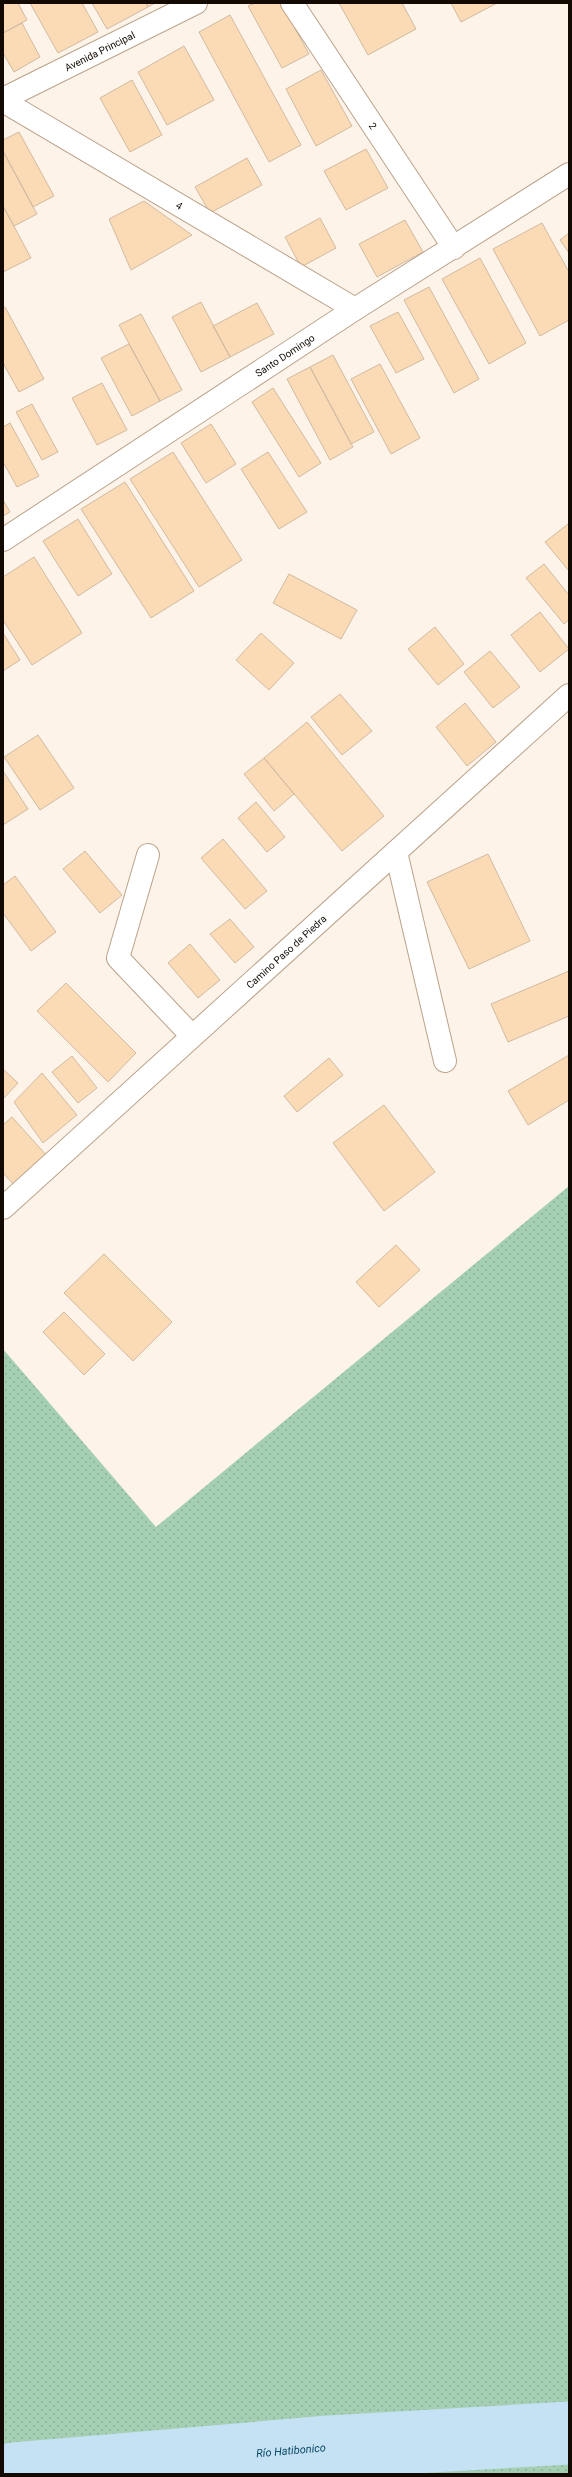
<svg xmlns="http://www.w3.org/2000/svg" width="572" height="2477" font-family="Roboto,sans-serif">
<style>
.grass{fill:url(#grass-dots)}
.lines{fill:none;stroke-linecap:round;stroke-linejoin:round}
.river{stroke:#c5e1f4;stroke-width:63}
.building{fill:#fadbb6;stroke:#d1baa0}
.minor-casing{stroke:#bba38b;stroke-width:24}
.minor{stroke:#fff;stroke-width:22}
.labels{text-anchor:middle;stroke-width:3;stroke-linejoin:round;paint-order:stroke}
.street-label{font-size:10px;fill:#120a03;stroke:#fff}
.water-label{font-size:11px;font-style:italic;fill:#094866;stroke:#fff}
</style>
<defs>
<pattern id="grass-dots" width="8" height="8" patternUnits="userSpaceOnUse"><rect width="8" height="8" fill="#a5cfb2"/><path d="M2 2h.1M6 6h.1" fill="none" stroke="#8db097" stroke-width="1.8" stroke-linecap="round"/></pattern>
</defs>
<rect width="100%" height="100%" fill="#fdf3e8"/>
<!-- grass -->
<path class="grass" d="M569 1186V2474H3V1349L156 1527Z"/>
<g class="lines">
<!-- river -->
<path class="river" id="s1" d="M14 2474 329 2447 569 2433"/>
</g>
<!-- building -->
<path class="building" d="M3 3H18L27 20 3 33Z
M30 3H82L98 32 58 53Z
M92 3H146L148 7 107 29Z
M146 3H155L148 7Z
M255 3H281L309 54 282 68 248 6Z
M339 3H402L416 29 368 55Z
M451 3H497L461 22Z
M230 15 301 145 269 162 199 32Z
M22 23 40 57 14 72 3 53V33Z
M184 46 214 100 167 125 138 72Z
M321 70 352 126 316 146 286 89Z
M132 80 162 135 130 152 100 98Z
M19 132 54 196 33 207 3 151V140Z
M366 149 388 188 346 210 324 171Z
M3 151 37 214 14 226 3 206Z
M247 158 262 185 210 213 195 187Z
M144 201 192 235 131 270 109 219Z
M3 206 31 258 3 272Z
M320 218 336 248 301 267 285 237Z
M405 220 423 252 377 277 359 244Z
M542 223 569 272V320L540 336 493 249Z
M569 233V253L560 240Z
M480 258 526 343 489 364 442 279Z
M429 287 479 379 454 393 404 300Z
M201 302 230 357 201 372 172 317Z
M257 303 274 334 230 357 213 326Z
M5 307 44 379 19 392 3 363V308Z
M398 312 424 359 396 373 370 326Z
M141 314 182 390 160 401 119 325Z
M129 344 160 401 132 416 101 358Z
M333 355 374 432 351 444 310 367Z
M380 364 420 438 391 454 351 379Z
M310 367 353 447 330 460 287 379Z
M102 383 127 430 97 445 72 398Z
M273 388 321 463 299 477 252 402Z
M32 404 58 452 42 460 16 412Z
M10 423 39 476 17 487 3 462V427Z
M211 424 236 464 206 483 181 443Z
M173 452 242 560 199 587 130 479Z
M268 452 307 512 279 529 241 469Z
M125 482 194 591 151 618 81 509Z
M3 500 10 512 3 516Z
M78 519 112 574 78 596 43 541Z
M568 524 569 526V571L545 542Z
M34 557 82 633 32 665 3 620V577Z
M544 564 569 595V620L564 624 526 578Z
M289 574 357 610 341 639 273 603Z
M540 612 569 649 540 672 511 635Z
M435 627 464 664 438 685 408 649Z
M3 633 20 660 3 671Z
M261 633 294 663 269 690 236 660Z
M490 651 520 687 493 708 464 672Z
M340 694 372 731 342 755 311 717Z
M465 703 496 742 467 766 436 727Z
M307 722 384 816 342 851 264 758Z
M38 735 74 788 40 810 4 757Z
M264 758 294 794 274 811 244 774Z
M3 771 28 809 3 825Z
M256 802 285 837 267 852 238 818Z
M223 839 267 891 245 909 201 858Z
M85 851 122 895 100 913 63 869Z
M488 854 530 941 469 969 427 882Z
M15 876 56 932 31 951 3 913V885Z
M230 919 254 947 235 963 210 934Z
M190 944 220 980 198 998 168 963Z
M569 971V1016L508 1042 491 1004Z
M66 983 136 1053 108 1082 37 1011Z
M569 1055V1100L528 1125 508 1091Z
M72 1056 97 1088 78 1103 52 1072Z
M329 1058 343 1075 297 1112 284 1096Z
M3 1069 18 1083 3 1099Z
M42 1073 77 1115 43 1143 14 1102Z
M384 1105 435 1172 384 1211 333 1143Z
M12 1117 47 1156 14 1185 3 1173V1125Z
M396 1245 420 1270 379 1307 356 1282Z
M104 1254 172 1322 133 1361 64 1293Z
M64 1312 105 1354 84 1375 43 1332Z"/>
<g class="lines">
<defs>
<g id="minor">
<path id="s2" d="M292 3 454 248"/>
<path id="s3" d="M3 99 196 3"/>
<path id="s4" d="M3 101 355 309"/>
<path id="s5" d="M3 540 355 309 569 174"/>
<path d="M396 852 445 1061"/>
<path d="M148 855 118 958 192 1036"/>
<path id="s6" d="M3 1208 569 695"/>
</g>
</defs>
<!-- minor casing -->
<use href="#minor" class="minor-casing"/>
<!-- minor -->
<use href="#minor" class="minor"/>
</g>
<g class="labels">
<!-- street labels -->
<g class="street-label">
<text dy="4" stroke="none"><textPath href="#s3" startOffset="108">Avenida Principal</textPath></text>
<text dy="4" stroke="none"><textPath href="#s2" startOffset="147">2</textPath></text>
<text dy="4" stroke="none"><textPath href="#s4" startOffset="205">4</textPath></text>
<text dy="4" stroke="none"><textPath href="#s5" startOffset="337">Santo Domingo</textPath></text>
<text dy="4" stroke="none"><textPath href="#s6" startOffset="382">Camino Paso de Piedra</textPath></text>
</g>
<!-- water labels -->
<g class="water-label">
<text dy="4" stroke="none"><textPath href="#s1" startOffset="278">Río Hatibonico</textPath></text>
</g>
</g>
<!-- border -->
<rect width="572" height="2477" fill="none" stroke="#120a03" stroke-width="8"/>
</svg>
